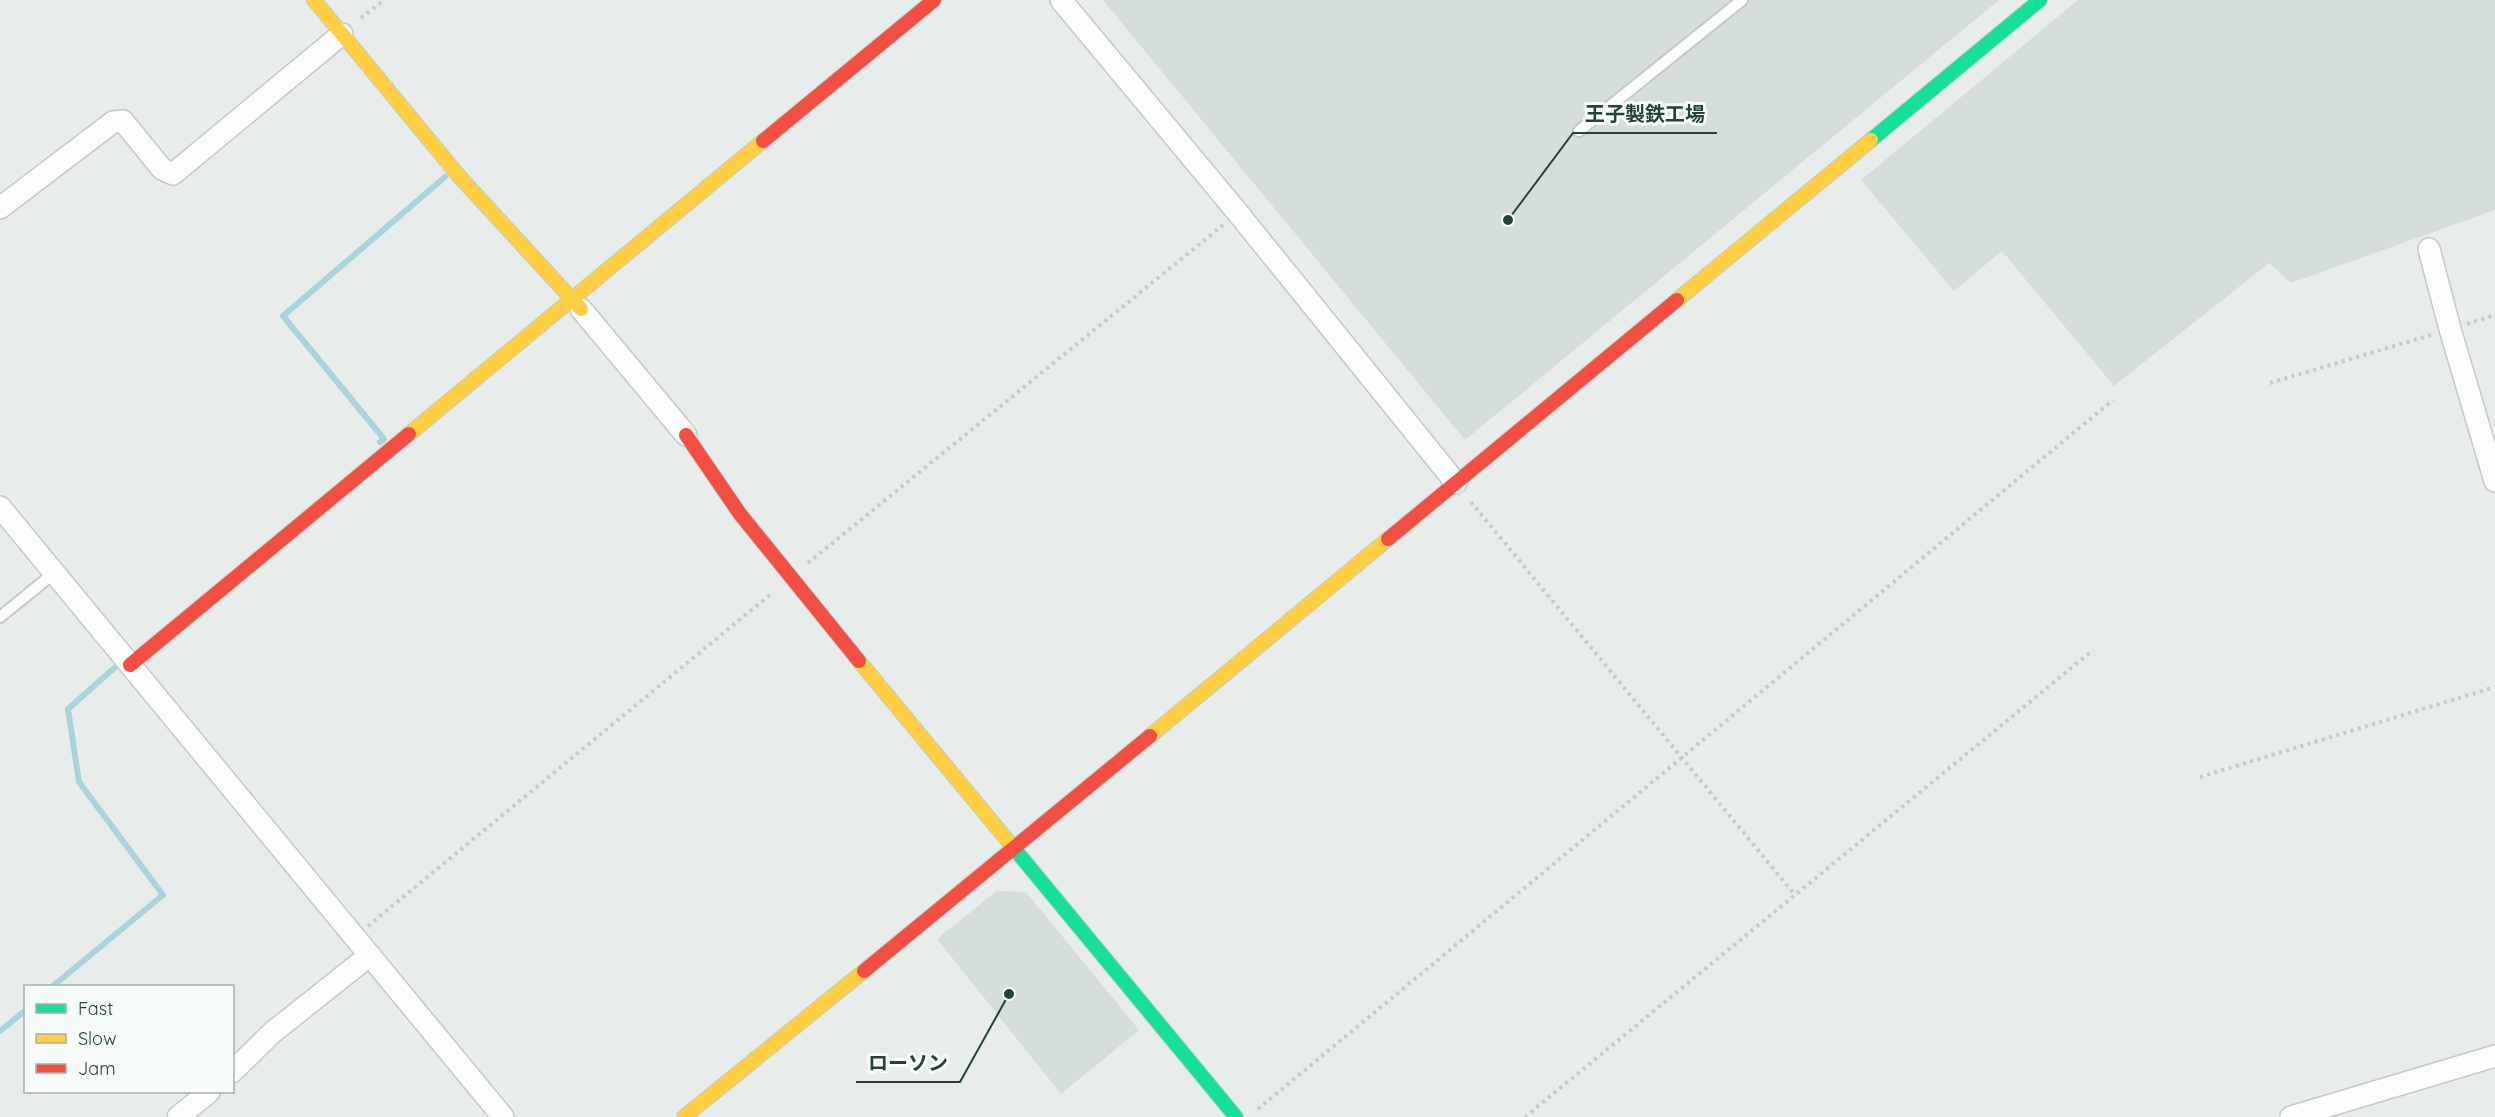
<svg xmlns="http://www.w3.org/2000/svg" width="2495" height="1117" font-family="Quicksand,'Noto Sans JP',sans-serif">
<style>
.built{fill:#d6dedb}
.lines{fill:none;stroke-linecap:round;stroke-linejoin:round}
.stream{stroke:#a9d4db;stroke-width:6}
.lane-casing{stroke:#c5cac8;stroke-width:14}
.street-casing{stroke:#c5cac8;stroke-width:24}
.fast-casing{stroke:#c3cbc8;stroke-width:16}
.slow-casing{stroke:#c3cbc8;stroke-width:16}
.jam-casing{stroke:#c3cbc8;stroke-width:16}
.path{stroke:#c3ccca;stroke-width:4;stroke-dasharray:3 4.5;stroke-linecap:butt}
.lane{stroke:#fcfcfc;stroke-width:10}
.street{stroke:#fcfcfc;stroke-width:21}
.fast{stroke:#16e098;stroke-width:14}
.slow{stroke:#ffcf43;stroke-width:14}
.jam{stroke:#f24e42;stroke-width:14}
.leader{fill:none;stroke:#24423a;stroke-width:2}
.callout-dot{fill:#24423a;stroke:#f7fbf9;stroke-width:2}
.callout-label{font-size:20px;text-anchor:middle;font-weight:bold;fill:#24423a;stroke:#f7fbf9;stroke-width:6;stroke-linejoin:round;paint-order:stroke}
</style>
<rect width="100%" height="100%" fill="#e8edeb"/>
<!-- built -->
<path class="built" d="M1103 0H1999L1465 440Z
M2078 0H2495V210L2291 283 2269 263 2114 386 2002 251 1954 291 1861 180Z
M997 891 1026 892 1139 1030 1061 1094 937 939Z"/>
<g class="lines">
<!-- stream -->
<path class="stream" d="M380 442 384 439 283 316 445 177
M53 986 163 895 79 782 68 709 121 662
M0 1031 26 1010"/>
<defs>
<path id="lane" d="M1579 131 1742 0
M0 617 54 573"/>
<path id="street" d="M1061 0 1238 213 1456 483
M0 208 113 122 123 121 162 169 173 174 342 34
M2429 249 2450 329 2495 481
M581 309 686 435
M0 507 503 1117
M232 1072 273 1032 370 955
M178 1117 209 1092
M2291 1117 2495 1056"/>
<path id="fast" d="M1871 140 2040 0
M1008 841 1236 1117"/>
<path id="slow" d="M314 0 458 175 581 309
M1677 300 1871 140
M409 434 763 141
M859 661 1008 841
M1150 736 1388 539
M684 1117 864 971"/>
<path id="jam" d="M763 141 934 0
M686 435 740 514 859 661
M1388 539 1677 300
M130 665 409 434
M864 971 1150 736"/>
</defs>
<!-- lane casing -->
<use href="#lane" class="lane-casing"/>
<!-- street casing -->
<use href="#street" class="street-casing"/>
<!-- fast casing -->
<use href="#fast" class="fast-casing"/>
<!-- slow casing -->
<use href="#slow" class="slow-casing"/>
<!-- jam casing -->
<use href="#jam" class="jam-casing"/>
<!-- path -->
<path class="path" d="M361 18 384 0
M2467 324 2495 315
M2270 383 2431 335
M1471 502 1795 895
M808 563 1223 225
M2200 777 2495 687
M368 926 772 593
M1258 1109 2113 400
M1525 1117 2093 650"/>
<!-- lane -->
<use href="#lane" class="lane"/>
<!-- street -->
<use href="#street" class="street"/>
<!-- fast -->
<use href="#fast" class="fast"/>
<!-- slow -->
<use href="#slow" class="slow"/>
<!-- jam -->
<use href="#jam" class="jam"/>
</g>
<!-- callouts -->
<path class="leader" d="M1508 220L1573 133H1717M1009 994L960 1082H856"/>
<g class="callout-dot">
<circle cx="1508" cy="220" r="6"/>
<circle cx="1009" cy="994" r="6"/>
</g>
<g class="callout-label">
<text x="1645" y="121">王子製鉄工場</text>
<text x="908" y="1070">ローソン</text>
</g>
<!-- legend -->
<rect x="24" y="985" width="210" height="108" fill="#f7fbf9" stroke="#a3b1ad" stroke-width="1.5"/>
<rect x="36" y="1004" width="30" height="9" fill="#16e098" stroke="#a3b1ad" stroke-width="1.5"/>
<text x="78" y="1015" font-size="18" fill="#24423a">Fast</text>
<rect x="36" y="1034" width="30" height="9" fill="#ffcf43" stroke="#a3b1ad" stroke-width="1.5"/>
<text x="78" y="1045" font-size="18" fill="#24423a">Slow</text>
<rect x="36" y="1064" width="30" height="9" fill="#f24e42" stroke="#a3b1ad" stroke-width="1.5"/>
<text x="78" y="1075" font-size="18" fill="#24423a">Jam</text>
</svg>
